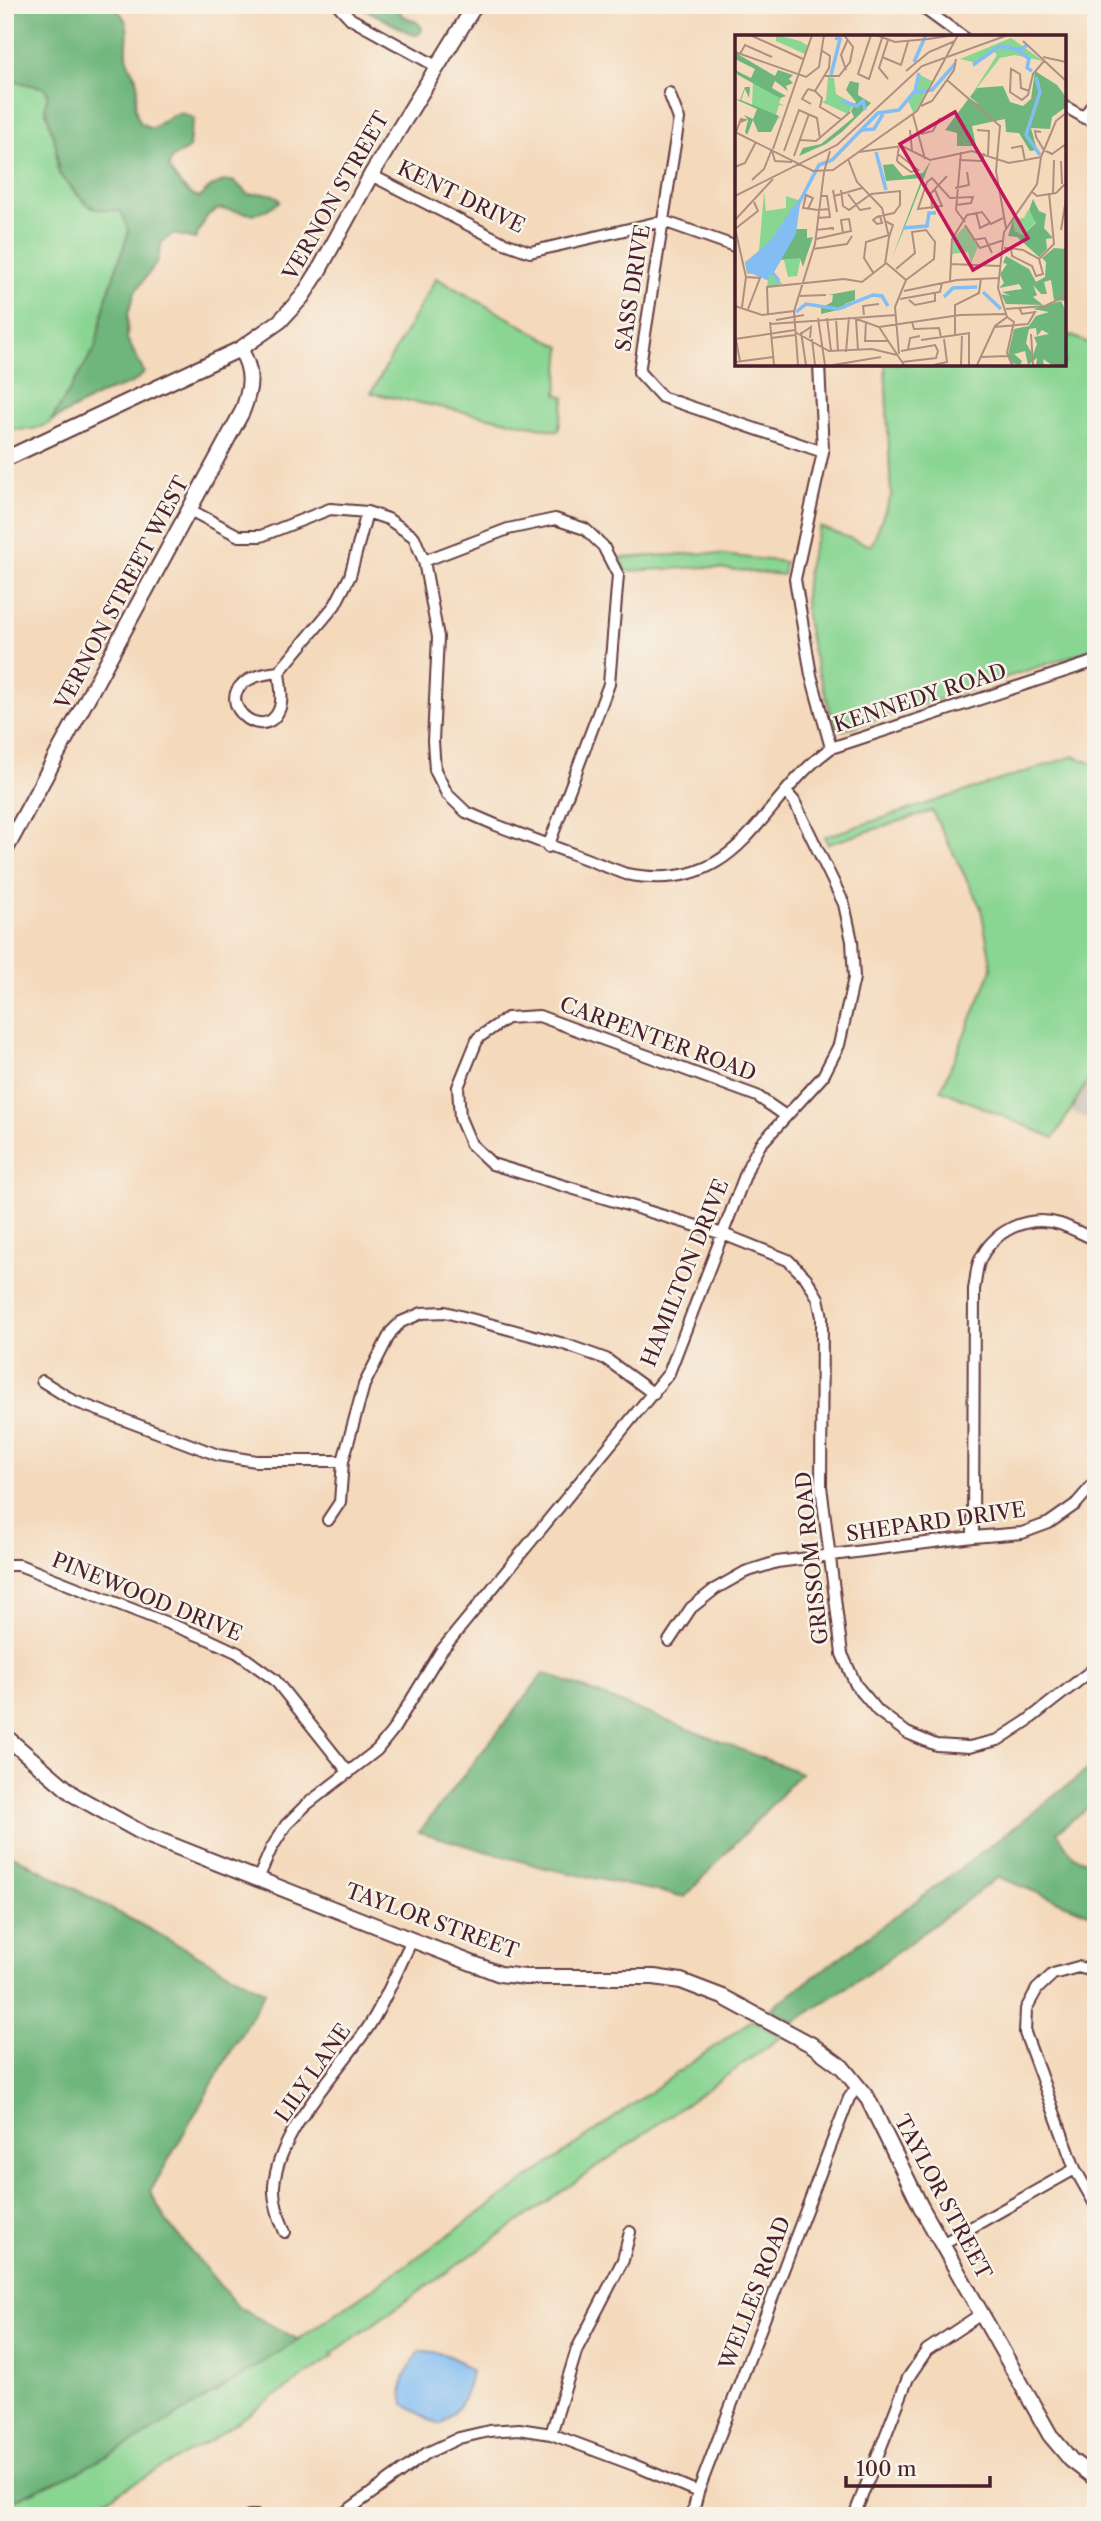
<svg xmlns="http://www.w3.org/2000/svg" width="1101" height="2521" font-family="'Libre Caslon Text',serif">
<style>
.industrial{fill:#cbc2b8}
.green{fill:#89d592;stroke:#6a7a5e;stroke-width:2}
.forest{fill:#6eb67c;stroke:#5c6a54;stroke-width:2}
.water{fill:#82bdf4;stroke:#666e90;stroke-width:2}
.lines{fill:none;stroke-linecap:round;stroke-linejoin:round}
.minor-casing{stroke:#643b41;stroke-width:14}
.tertiary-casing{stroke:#643b41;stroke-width:18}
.minor{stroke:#fff;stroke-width:10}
.tertiary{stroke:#fff;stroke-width:14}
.labels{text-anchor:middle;stroke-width:5;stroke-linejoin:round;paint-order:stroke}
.street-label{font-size:21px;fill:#4a1f2b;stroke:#f7f3e8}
.inset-river{fill:none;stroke:#82bdf4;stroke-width:3.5}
.inset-road{fill:none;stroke:#b08f81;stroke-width:2}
.view{fill:#c2185b;fill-opacity:0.15;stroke:#c2185b;stroke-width:3.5}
.inset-edge{fill:none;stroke:#4a1f2b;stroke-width:3.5}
</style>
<rect width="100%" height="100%" fill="#f7f3e8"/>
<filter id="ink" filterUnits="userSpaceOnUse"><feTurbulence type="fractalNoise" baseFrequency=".0143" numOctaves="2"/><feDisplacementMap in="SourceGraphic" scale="14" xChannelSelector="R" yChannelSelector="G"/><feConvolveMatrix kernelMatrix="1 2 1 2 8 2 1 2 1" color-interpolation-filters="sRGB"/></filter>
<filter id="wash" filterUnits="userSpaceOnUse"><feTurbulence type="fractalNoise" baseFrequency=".00686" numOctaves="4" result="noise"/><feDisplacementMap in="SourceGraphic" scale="28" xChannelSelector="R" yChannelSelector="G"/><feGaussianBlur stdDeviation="1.57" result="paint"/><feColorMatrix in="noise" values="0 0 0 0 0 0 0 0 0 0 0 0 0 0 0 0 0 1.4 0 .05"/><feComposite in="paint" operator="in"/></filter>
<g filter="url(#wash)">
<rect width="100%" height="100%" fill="#f4d9bb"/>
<!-- industrial -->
<path class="industrial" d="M1096 1067V1123L1070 1111Z"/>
<!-- green -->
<path class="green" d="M5 79 45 88 48 94 45 107 56 146 57 168 74 192 87 204 92 208 121 211 129 231 107 296 95 348 67 395 51 421 46 425 32 429 7 430H5Z
M436 278 561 347 557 394 565 397 558 431 371 393Z
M1064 333 1096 346V648L844 730H839C831 719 828 702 824 690 804 628 796 589 820 527L871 546 891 496 885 364H1064Z
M706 553 785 562 783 575 706 567 625 571 621 558Z
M1074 756 1096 765V1067L1054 1138 941 1090 992 969 981 908 932 811 828 844 824 837Z
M752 2020 781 2037 331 2354 334 2356 211 2440 111 2496 69 2516H5V2504C156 2440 289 2347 423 2253 532 2175 642 2098 752 2020Z"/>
<!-- forest -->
<path class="forest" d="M5 5H112C139 27 121 41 129 65 131 70 135 74 137 80 140 95 130 104 140 122L151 129C166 121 176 105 194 119L190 133 189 148C179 157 170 153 169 169 177 180 186 196 201 197 207 188 225 176 236 183 241 186 243 191 248 194 260 195 273 189 280 201 250 223 249 210 218 209L207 216 195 239 173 234 162 242 157 262 135 292 128 314 127 339 144 372C133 388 117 386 101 394 84 403 68 412 51 421L95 348 107 296 129 231 121 211 96 209 87 204 59 174 56 146 45 107 48 94 45 88 5 79Z
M358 5H400L401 15 417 22 422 28 421 32 417 35 411 34Z
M544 1673 801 1773 685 1897 545 1868 419 1832Z
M1096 1763V1801L1057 1832 1073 1856 1096 1865V1916L998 1877 873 1970 794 2022 770 2009 989 1847Z
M5 1851 265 1992 150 2192 169 2225 239 2308 299 2340 139 2439 81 2470 5 2504Z"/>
<!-- water -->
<path class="water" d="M420 2351C441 2351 456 2357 471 2371 467 2393 460 2410 441 2424L429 2420 404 2404C399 2381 406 2369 420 2351Z"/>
</g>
<g filter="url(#ink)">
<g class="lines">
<defs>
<path id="minor" d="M338 5 351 19 436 66
M919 5 963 37
M669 93 679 119 639 372 662 397 823 452
M1064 106 1096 124
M1084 118 1096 98
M371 175 502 242 530 252 663 221 737 247
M819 364 823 452 795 579 811 675 831 748
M190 510 239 536H261L330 509 367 512 388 519 414 537 424 561 438 637 433 741 435 770 447 794 466 812 496 825 626 874C743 896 756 802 831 748L1096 661
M424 561 508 529 555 519 585 529 603 546 618 575 609 684 548 847
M279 672C190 681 261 752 279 710 284 699 280 684 279 672L335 605 350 576 367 512
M786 1116 757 1096 539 1016 507 1018 478 1038 458 1087 460 1118 471 1144 492 1164 723 1234 788 1260 806 1278 818 1298 822 1317 821 1486 842 1654 856 1685 878 1711 907 1733 936 1745 969 1747 998 1740 1027 1721 1096 1667
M42 1381 74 1401 218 1455 256 1461H343
M328 1520 340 1502 343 1461 364 1385 391 1332 401 1322 422 1313 445 1312 564 1344 606 1359 654 1394
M973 1537 974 1289C976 1281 976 1270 979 1262 993 1230 1028 1214 1060 1224 1072 1228 1084 1235 1096 1240
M5 1565H19L208 1639 238 1653 275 1680 349 1773
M669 1641 691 1608 715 1589 745 1572 777 1562 973 1537 1022 1533 1049 1523 1076 1504 1096 1481
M258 1879 271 1849 286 1825 306 1805 377 1750 393 1730 441 1651 669 1373 749 1165 760 1145 823 1076 839 1045 854 978 852 941 844 904 794 801 786 792
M1096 1972 1078 1967 1053 1974 1037 1989 1026 2009 1025 2033 1075 2169 1096 2206
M285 2232C279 2218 273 2202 274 2186 278 2131 339 2071 369 2026 386 2000 398 1968 412 1940
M942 2244 1075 2169
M551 2434 577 2349 623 2260 630 2232
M249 2516H257
M340 2516 427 2453 459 2438 489 2431 519 2429 551 2434 634 2465 698 2492
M692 2516 698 2492 849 2098 858 2086
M854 2516 908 2378 927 2350 981 2314"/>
<path id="tertiary" d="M5 459 240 349 280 321 302 297 318 272 371 175 475 5
M5 851 242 412C251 389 254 371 240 349
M5 1736 74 1795 144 1834 412 1940 500 1974 525 1977H654L681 1981 723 1997 812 2045 842 2067 868 2099 921 2207 1050 2435 1071 2460 1096 2479"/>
</defs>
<!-- minor casing -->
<use href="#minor" class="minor-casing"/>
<!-- tertiary casing -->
<use href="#tertiary" class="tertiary-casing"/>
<!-- minor -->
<use href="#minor" class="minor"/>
<!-- tertiary -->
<use href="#tertiary" class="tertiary"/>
</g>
</g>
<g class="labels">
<!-- street labels -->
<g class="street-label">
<text transform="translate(336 196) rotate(-60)" y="7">VERNON STREET</text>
<text transform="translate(461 197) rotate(26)" y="7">KENT DRIVE</text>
<text transform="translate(633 288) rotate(-81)" y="7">SASS DRIVE</text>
<text transform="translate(122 593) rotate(-62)" y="7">VERNON STREET WEST</text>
<text transform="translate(920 698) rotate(-18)" y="7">KENNEDY ROAD</text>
<text transform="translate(658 1039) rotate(20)" y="7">CARPENTER ROAD</text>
<text transform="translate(685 1273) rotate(-68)" y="7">HAMILTON DRIVE</text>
<text transform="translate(936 1522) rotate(-8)" y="7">SHEPARD DRIVE</text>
<text transform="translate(812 1558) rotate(-96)" y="7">GRISSOM ROAD</text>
<text transform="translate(147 1597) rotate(22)" y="7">PINEWOOD DRIVE</text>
<text transform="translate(432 1921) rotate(20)" y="7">TAYLOR STREET</text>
<text transform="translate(313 2073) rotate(-55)" y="7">LILY LANE</text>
<text transform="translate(943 2197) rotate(62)" y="7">TAYLOR STREET</text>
<text transform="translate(755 2293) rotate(-69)" y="7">WELLES ROAD</text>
</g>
</g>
<!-- overview -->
<g transform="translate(735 35)">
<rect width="331" height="331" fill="#f4d9bb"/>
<path d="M41 0 65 6 73 11 70 19 41 6ZM276 3 308 26 280 20 265 23 235 62 262 20 258 15 242 28 225 24ZM24 34 40 41 35 54 47 60 44 68 50 71 44 70 41 80 46 84 40 82 33 91 18 85 23 74 17 71 18 47ZM183 39 197 46 179 79 173 66 182 54ZM93 42 99 43 101 59 119 69 113 79 87 67 91 65ZM29 157 31 176 51 173V161L63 165 68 160 60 181V202L39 237 47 249 32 252 33 245 25 238 12 239 10 227 24 216ZM293 175 302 186 288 200 280 196 278 184 289 183ZM230 191 243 212 236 228 233 217 217 219 218 204ZM66 222 62 241 53 242 49 225Z" fill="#89d592"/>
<path d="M1 18 40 41 43 35 58 40 54 44 58 48 51 51 53 56 40 46 37 53 51 61 45 63 3 40 0 35 16 43 20 34 0 24ZM300 36 322 50 331 62V72L317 82 315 94 296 93 302 115 295 116 284 98 271 97 270 84 237 91 241 111H222V98L210 95 234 63 245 70 235 62 242 53 268 51 275 67 288 71 296 64ZM115 46 124 48 123 60 136 68 108 96 91 109 64 121 68 113 86 109 119 82 116 76 121 67 111 55ZM10 52H15L14 63 10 54 6 65 44 81 36 97H23L18 85 12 100 10 97 13 85 9 80 18 84 22 74 0 64 5 65ZM196 125 169 194 157 223 187 143 151 146 148 130 158 129 168 141 188 138ZM298 164 304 176 311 179 309 193 318 203 311 204 312 214 304 222 282 202 273 201 278 184 280 196 288 200 301 188 294 175ZM61 194H72V203L78 202 68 232 65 223 45 225ZM319 213 331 214V266L319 265 316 245 309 247 312 259H306L298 250 302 260 298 262 308 270 271 269 266 259 275 261 267 257 287 254 284 249 264 253 269 248 265 239 272 229 268 228 271 221 294 234 301 247 310 242 311 227 307 223ZM120 255V265L110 269 111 273 86 279V273L97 267 98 260H93ZM326 266 331 276V330H317L308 324 309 330H301L302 323 293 330 290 316 279 319 287 326 285 330 277 328 273 320 279 294 294 291 301 281 314 277 298 274ZM301 293 302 301 307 295 314 299 299 302 302 309 298 320 291 308 294 294Z" fill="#6eb67c" fill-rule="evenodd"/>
<path d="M61 167 59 172 65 169 61 199 39 237 45 244 42 250 39 240H33L34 246 13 237 10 228 36 205Z" fill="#82bdf4"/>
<path class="inset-river" d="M283 15 294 24 292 33 297 36M179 27 191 0M238 30 265 11 285 15 292 10M96 40 105 4 100 3M301 42 305 57 291 100 305 120M180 57 197 55 220 29M106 66 122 71 128 66 130 75M127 95 139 94 148 79M141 117 151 155M62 172 84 130 97 125 143 78 164 75 180 56 184 38M168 193 192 191 194 178H201M248 257 266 274M209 262 218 253 242 252M61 277 71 269 103 274 138 260 147 261 153 271"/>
<path class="inset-road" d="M15 0 68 24M136 0 123 39 134 44 148 0M141 0 160 7 193 4M193 4 220 0M288 6 331 46M0 17 71 42 84 32 89 0M5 19 10 10 37 22M147 22 166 30 173 7M308 22 331 27M111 35 106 20 113 4M171 36 194 17 220 6M90 41H104L115 27 118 12 109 0M153 44 144 33 153 5M212 45 265 91 261 136 271 193M73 54 80 56 94 33 95 21 86 15M73 54 67 64 76 69M80 56 87 63 85 72 107 85M294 56 286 53 285 39 276 34 275 57 287 65 293 60 298 39 309 26M186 71 197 66 219 35 221 24M178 80 190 124M175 95 177 116M242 95 254 96 253 120M0 97 78 136 98 135 182 76 223 0M1 97 6 84 10 85 5 87M306 97 300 96 301 102 310 117M186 99 198 96 205 83M65 105 81 106 115 77M276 113 287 111 290 126M38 114 77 0M37 116 40 126 57 127M49 116 64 75 82 83 85 104M311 116 317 119 331 109M124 117 167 111 195 125 237 116 274 128 306 122M226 117 221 175 230 187M163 119 183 135 176 137 163 127 162 125 164 111M59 121 74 79M306 122 321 86 331 78M224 125 247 126 249 118M326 126 327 149M0 132 10 128 21 107M89 137 95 116M17 145 29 134 37 114M220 153 234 150 232 137M98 155 102 177M106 155 108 171 114 175 136 159 165 156V170L159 178 145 181 142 182 138 185 142 189 147 188 145 181M200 155 207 171 183 174 192 147 197 143 215 163 238 162 236 168 221 170M296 156 302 161 321 158 331 148M318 158 319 125M113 159 125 175 136 173M0 161 102 110 187 31 273 0M99 161 127 153M73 174 78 163 71 160 68 173 83 175 94 174M197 174 196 158 212 141M241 177 245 193 255 188M82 183 95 182 92 161H87M0 185 38 144M150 186 158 190 154 202M230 190 245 213 269 205M0 193 11 242 7 272M0 194 23 176 19 167M81 195 98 193V194L94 193M326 195 331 164M81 204 116 196 114 184 106 185 108 198M238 205 250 203 257 218M269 213H275L288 215 304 224 308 239 301 241 297 231 277 221 276 213M78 214 112 209 117 201M304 224 319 209 314 158M150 227 171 245M215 229 265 231M161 234 180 218 177 197 191 195 200 207 199 224 171 245M139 239 129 223 131 207 154 200M11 242 25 243 13 274M215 246 217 204 232 180 247 177 256 189 268 183M169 256 222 245 264 243M63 261 91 260M165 264 205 257 207 248M174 265 180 270 200 266V258M0 271 27 280 59 276 80 209 89 137M271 274 310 271 327 263 331 255M59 276 63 330M33 280 32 252 109 244 127 247 150 229 154 202 147 173 122 147 113 124M129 280 128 271 144 269M272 282 279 287 272 318 277 330M83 283 90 330M92 283 96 316M101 283 103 316M119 283 161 280M121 284 123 315M41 285 69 280M35 287 39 330M131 287 130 306H154M177 287 179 294 204 293 206 302M35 289 119 283 144 292 169 330M144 292 225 280 272 279M259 292 293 289 300 277 287 279 284 272M60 297 94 316 137 314 162 320M66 297 71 330M67 298 76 292 75 303M296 299 298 330M0 300 5 326M220 301V270L244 258 246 243M36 303 60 300M0 304 60 295M77 304 80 330M186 305 235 298M173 315 175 303 185 301M166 316 200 310 203 316M111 317 114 282M164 319 160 272 171 245M246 322 273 321M0 327 38 322M167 327 201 323 203 316M98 330 146 322M199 330 212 327 209 304M226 330 227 299M234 330V298M242 330 260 291 272 282 263 253 269 197 302 149 306 122"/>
<path class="view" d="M220 77 293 203 238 235 165 109Z"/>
<rect width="331" height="331" class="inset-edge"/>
</g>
<!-- margin -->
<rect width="1101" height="2521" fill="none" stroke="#f7f3e8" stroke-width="28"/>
<!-- scale -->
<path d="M846 2476v10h144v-10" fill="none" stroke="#4a1f2b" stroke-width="3.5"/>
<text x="856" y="2476" font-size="21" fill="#4a1f2b" stroke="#f7f3e8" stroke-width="5" paint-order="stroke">100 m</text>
</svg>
